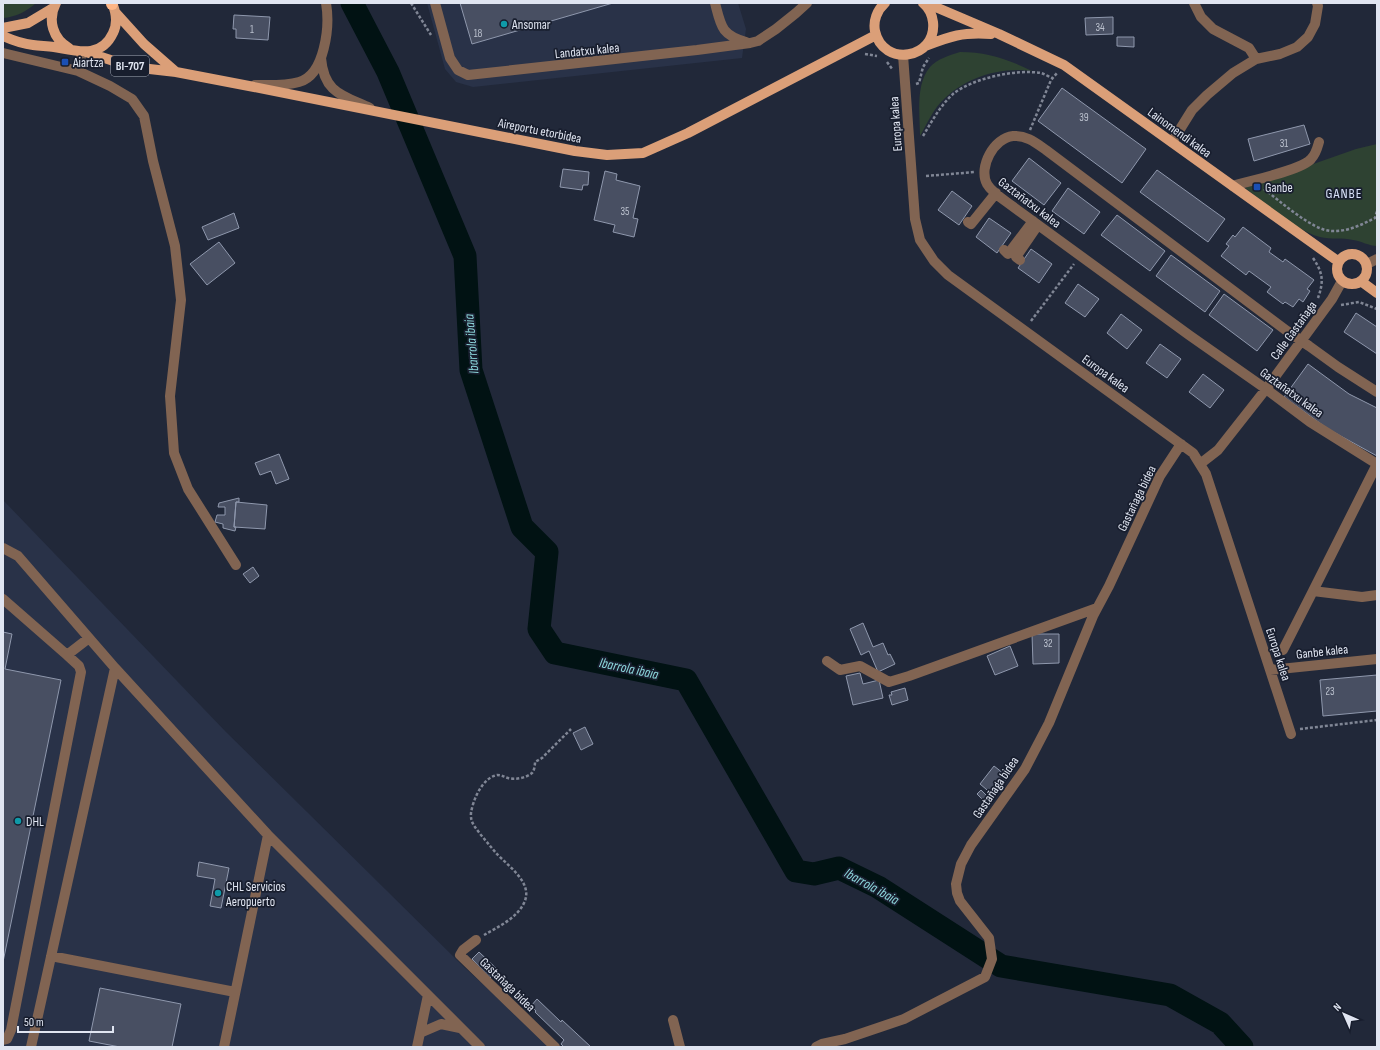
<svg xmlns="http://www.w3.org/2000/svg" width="1380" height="1050" font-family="'Sofia Sans Condensed',sans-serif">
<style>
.built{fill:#293248}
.green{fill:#2e4232}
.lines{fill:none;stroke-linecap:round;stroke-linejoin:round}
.river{stroke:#011213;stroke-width:23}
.building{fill:#484f62;stroke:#8f98ad}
.path{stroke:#808695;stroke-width:2.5;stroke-dasharray:3 2;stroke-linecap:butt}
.minor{stroke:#816452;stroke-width:10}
.major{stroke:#db9f78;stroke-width:10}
.highway{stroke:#feb687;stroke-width:12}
.culture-dot{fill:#0f9aa8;stroke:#181e2e;stroke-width:1.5}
.transit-dot{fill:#1a4fb4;stroke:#181e2e;stroke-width:1.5}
.labels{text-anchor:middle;stroke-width:3.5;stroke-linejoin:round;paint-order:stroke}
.number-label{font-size:11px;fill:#bac0cd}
.shield{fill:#181e2e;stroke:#a4a9b6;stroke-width:1}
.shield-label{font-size:12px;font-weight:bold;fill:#e0e5f1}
.poi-label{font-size:13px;fill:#e0e5f1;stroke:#181e2e;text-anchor:start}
.street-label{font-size:13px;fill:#e0e5f1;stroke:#181e2e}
.neighbourhood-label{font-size:14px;letter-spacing:1px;fill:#d7e0f7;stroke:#181e2e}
.water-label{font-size:14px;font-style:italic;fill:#8dd8dd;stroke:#181e2e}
</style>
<rect width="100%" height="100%" fill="#212839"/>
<!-- built -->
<path class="built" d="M427 3H738L746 29 742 58 473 87 456 82 445 69Z
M3 500 226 732 465 968 552 1047H3Z"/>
<!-- green -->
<path class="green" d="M3 3H36C27 11 16 17 3 18Z
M960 52C986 52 1008 59 1032 71 1000 66 963 78 941 102 932 112 927 124 920 136 920 115 915 85 930 67 937 59 950 55 960 52Z
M1377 144V246C1369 246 1361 241 1353 240 1342 237 1331 240 1320 237 1296 231 1266 203 1245 188L1356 149Z"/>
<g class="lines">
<!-- river -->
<path class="river" d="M352 3 388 72 465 256 471 370 522 527 547 552 539 629 555 653 686 680 796 871 814 874 839 868 878 887 1001 966 1170 995 1220 1023 1242 1047"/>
</g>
<!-- building -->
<path class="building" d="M460 3H613L472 44Z
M234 15 270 17 268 40 236 38V29H233Z
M1113 17V34L1086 35 1085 18Z
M1117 37H1134V47L1117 46Z
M1062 88 1146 149 1122 183 1038 121Z
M1304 125 1310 144 1254 161 1248 139Z
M1029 158 1061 183 1044 205 1012 181Z
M563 169 589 172 588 185H583L582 190 560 187Z
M1157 170 1225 219 1208 242 1140 192Z
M605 171 617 174 616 180 640 186 633 218 638 219 634 237 613 232 615 225 594 220Z
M1068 188 1100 212 1084 234 1052 211Z
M952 191 972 206 959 225 938 210Z
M234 213 239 228 208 240 202 227Z
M1117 215 1165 251 1150 271 1101 235Z
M989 218 1011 233 997 253 976 237Z
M1243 227 1271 248 1269 252 1283 262 1285 259 1314 280 1307 289 1310 291 1303 302 1299 299 1293 307 1285 302 1283 304 1267 292 1271 287 1249 271 1246 275 1221 256 1229 246 1226 244 1233 235 1235 237Z
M219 242 235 263 207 285 190 264Z
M1031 249 1052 264 1039 283 1018 268Z
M1171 255 1220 291 1205 312 1156 276Z
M1078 284 1099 299 1085 317 1065 303Z
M1224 294 1273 330 1257 351 1209 315Z
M1356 313 1377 327V354L1344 332Z
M1121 314 1142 330 1127 349 1107 333Z
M1160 344 1181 359 1167 378 1146 363Z
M1308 364 1349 394 1377 408V456L1328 429 1284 397Z
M1203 374 1224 390 1210 408 1189 392Z
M279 454 289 479 276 484 271 471 260 475 255 463Z
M239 498V502H236L234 527H236L235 531 223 528V524L215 522 217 515H225V507H218L219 503Z
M236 502 267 505 265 529 234 527Z
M253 567 259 576 250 583 243 574Z
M863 623 873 647 883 643 888 655 890 654 895 664 878 672 869 651 861 655 850 629Z
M3 632 12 634 5 669 61 680 3 962Z
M1032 634H1059V663L1033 664Z
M1010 646 1018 666 995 675 987 656Z
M860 673 863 684 879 680 883 698 853 705 846 676Z
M1377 675V711L1323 716 1320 680Z
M905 688 908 700 892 705 889 695H892L891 692Z
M585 727 593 744 581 750 573 733Z
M994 766 1008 777 993 795 980 784Z
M981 790 988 797 984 801 977 794Z
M199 862 229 868 221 908 210 906 215 879 197 876Z
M479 952 498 970 490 978 472 959Z
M100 988 181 1004 172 1047H120L89 1041Z
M537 999 561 1022 562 1020 591 1047H564L561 1044 564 1040 535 1012 536 1011 531 1006Z"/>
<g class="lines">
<!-- path -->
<path class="path" d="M411 3 431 35
M865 54 877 56
M887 62 893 70
M916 84 919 83 923 67 929 58
M1030 130 1051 80 1057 73
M923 136C932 121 940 106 953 94 973 78 1016 69 1041 73 1045 74 1049 77 1052 78
M926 176 975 172
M1264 189C1280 201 1312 230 1331 231 1347 232 1361 225 1375 218L1377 211
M1313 258C1323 273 1324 281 1318 298
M1341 305 1359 302 1377 309
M1031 321 1074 264
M1300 729 1377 720
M484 935C498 927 517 918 524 903 534 883 508 866 496 853 491 847 486 841 481 835 476 828 470 823 471 813 473 800 482 778 497 775 502 775 504 777 508 778 515 780 526 778 532 773 534 771 535 766 535 762L542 758 571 729"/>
<!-- minor -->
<path class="minor" d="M435 3 450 58 458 70 468 75 697 50 750 43 758 41 776 29 796 13 807 3
M715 3C721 26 721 35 746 42
M1194 3 1201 17 1213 29 1249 48 1256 59
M3 53 78 71 82 52
M903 55 915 219 920 240 934 261 948 275 1193 453 1206 474 1291 734
M321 58C324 93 342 95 370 108
M78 71 110 86 132 99 144 116 153 161 175 246 181 300 170 396 174 453 188 489 236 565
M255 85C269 85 285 86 299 82 325 75 330 26 326 3
M1172 142 1192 110 1207 95 1233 73 1256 59 1280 54 1297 47 1308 37 1315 24 1318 6 1317 3
M1233 186C1249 181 1302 170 1311 159 1316 154 1317 149 1319 142
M968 222 971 224 996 193
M1004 250 1008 254 1033 221
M1020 260 1016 257 1038 225
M1367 264 1377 259
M1377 392 1338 367 1309 346 1287 331 1046 150C1036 143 1026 135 1013 136 994 138 978 167 987 184 991 191 1001 198 1008 203L1189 335 1266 389 1310 422 1377 464
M1200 464 1218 450 1266 389 1332 299 1342 281
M3 548 18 556 115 668 268 835 480 1047
M1313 591 1377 464
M3 599 67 655 79 666 81 672 11 1030 7 1039 3 1040
M1283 650 1313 591 1362 597 1377 595
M67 655 89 638
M827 661 840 670 860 666 889 682 909 676 1097 608
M1270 670 1377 659
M476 940 463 950 460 955 555 1047
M51 956 235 992
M673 1020 680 1047
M420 1033 441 1024 460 1028
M31 1047 115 668
M224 1047 268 835
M417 1047 428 995
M816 1047 822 1044 845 1039 904 1019 985 977 992 959 989 938 960 901 957 893 956 884 961 864 971 845 1025 769 1049 723 1093 616 1109 586 1160 476 1181 444"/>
<!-- major -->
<path class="major" d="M56 3C47 20 53 39 69 48
M885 3C877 10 873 21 875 31 883 68 937 59 933 22 932 14 929 8 923 3
M926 3 999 34 1064 65 1339 262
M116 13 144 44 176 72
M3 28 28 23 53 8
M3 36C12 40 23 44 33 45 40 46 47 46 54 47 77 51 101 59 113 33 118 23 116 12 112 3
M925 46C951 36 962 32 991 34
M86 52 132 67 176 72 249 86 575 151 607 155 643 153 688 133 876 35
M1337 269a15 15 0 1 1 30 0a15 15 0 1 1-30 0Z
M1362 282 1377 293"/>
<!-- highway -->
<path class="highway" d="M112 3V4"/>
</g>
<!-- markers -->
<g class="culture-dot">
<circle cx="504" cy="24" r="4"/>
<circle cx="18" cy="821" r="4"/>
<circle cx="218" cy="893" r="4"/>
</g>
<g class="transit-dot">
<rect x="61" y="58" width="8" height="8" rx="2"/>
<rect x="1253" y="183" width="8" height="8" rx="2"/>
</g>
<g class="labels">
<!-- number labels -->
<g class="number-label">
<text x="1100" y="31">34</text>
<text x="252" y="33">1</text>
<text x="478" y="37">18</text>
<text x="1084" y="121">39</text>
<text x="1284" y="147">31</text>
<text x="625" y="215">35</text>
<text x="1048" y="647">32</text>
<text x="1330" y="695">23</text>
</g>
<!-- shield labels -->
<rect class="shield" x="111" y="56" width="38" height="20" rx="3"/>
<g class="shield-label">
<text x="130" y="70">BI-707</text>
</g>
<!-- poi labels -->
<g class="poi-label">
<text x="512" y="29">Ansomar</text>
<text x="73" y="67">Aiartza</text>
<text x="1265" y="192">Ganbe</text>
<text x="26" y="826">DHL</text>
<text x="226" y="891">CHL Servicios<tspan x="226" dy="15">Aeropuerto</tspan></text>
</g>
<!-- street labels -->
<g class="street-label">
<text transform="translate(587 50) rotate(-6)" y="5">Landatxu kalea</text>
<text transform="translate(895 124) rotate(-94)" y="5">Europa kalea</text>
<text transform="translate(540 130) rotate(11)" y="5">Aireportu etorbidea</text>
<text transform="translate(1180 132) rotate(36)" y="5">Lainomendi kalea</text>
<text transform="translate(1030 202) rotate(37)" y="5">Gaztañatxu kalea</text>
<text transform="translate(1293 330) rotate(-54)" y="5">Calle Gastañaga</text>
<text transform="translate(1106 373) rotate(36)" y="5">Europa kalea</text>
<text transform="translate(1292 392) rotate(36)" y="5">Gaztañatxu kalea</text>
<text transform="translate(1136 498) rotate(-64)" y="5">Gastañaga bidea</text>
<text transform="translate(1322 651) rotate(-6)" y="5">Ganbe kalea</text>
<text transform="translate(1279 654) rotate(72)" y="5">Europa kalea</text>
<text transform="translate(995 787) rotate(-56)" y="5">Gastañaga bidea</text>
<text transform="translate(508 984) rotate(44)" y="5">Gastañaga bidea</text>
</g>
<!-- neighbourhood labels -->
<g class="neighbourhood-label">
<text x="1344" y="198">GANBE</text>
</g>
<!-- water labels -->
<g class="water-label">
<text transform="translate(471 344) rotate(-95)" y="5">Ibarrola ibaia</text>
<text transform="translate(629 668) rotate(12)" y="5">Ibarrola ibaia</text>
<text transform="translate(872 886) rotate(29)" y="5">Ibarrola ibaia</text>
</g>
</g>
<!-- border -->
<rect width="1380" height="1050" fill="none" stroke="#e0e5f1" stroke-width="8"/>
<!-- north arrow -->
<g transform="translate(1344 1014) rotate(315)" stroke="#181e2e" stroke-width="3" paint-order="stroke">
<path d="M0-3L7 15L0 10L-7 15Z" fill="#e0e5f1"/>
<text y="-6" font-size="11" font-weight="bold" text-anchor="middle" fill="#e0e5f1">N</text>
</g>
<!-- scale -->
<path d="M18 1026v6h95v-6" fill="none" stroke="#e0e5f1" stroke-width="2"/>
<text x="24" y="1026" font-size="12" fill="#e0e5f1" stroke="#181e2e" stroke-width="3" paint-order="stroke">50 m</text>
</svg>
